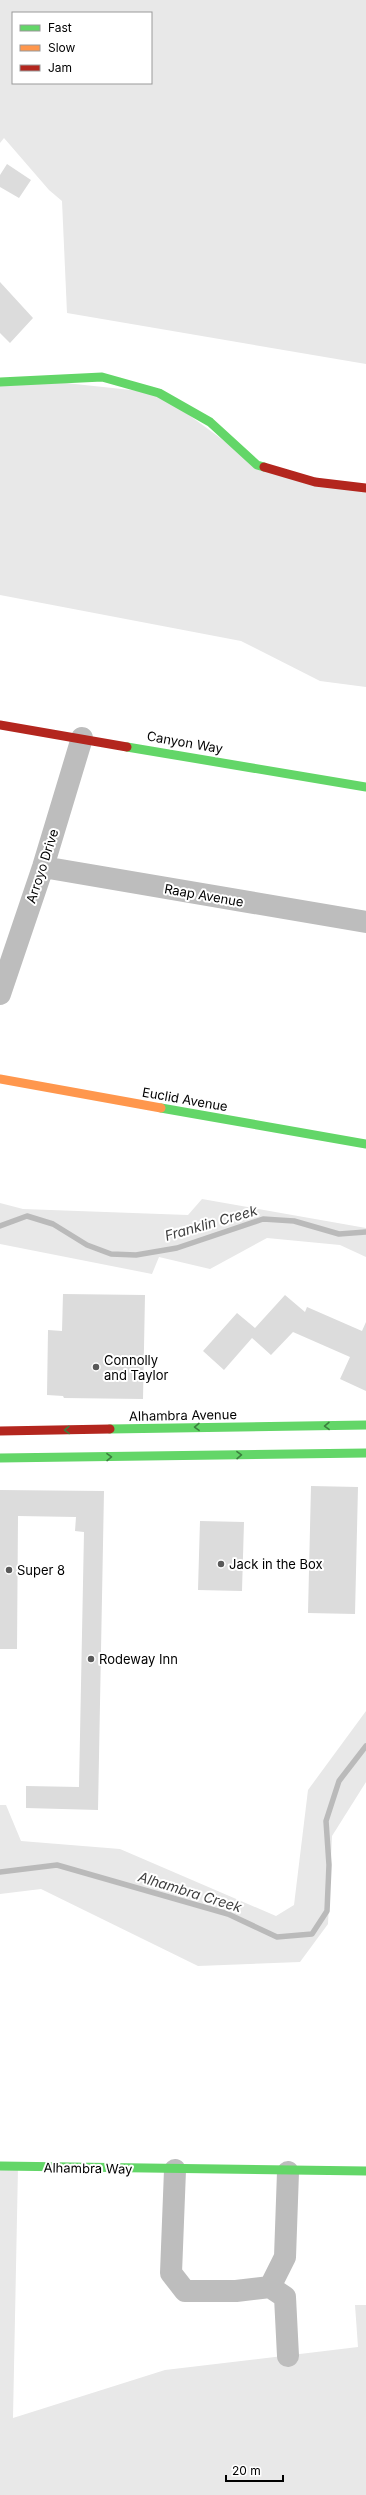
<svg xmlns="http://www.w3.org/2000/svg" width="366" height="2495" font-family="Inter,sans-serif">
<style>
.green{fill:#e8e8e8;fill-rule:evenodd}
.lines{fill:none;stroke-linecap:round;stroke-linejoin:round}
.stream{stroke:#bababa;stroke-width:5.5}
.building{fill:#dcdcdc}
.street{stroke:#bdbdbd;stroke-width:22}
.fast{stroke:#63d668;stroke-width:9}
.slow{stroke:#ff974d;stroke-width:9}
.jam{stroke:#b3261e;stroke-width:9}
.oneway{stroke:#3b803e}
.poi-dot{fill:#595959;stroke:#fff;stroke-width:1.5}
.labels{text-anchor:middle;stroke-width:4;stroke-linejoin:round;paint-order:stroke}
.street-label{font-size:13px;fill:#000;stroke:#fff}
.poi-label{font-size:13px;fill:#000;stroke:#fff;text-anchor:start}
.water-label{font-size:14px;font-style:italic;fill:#3e3e3e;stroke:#fff}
</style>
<rect width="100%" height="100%" fill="#fff"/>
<!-- green -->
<path class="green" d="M0 0H366V364L67 313 62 201 49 190 4 138 0 143ZM13 13H151V83H13Z
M47 381 159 393 257 465 366 488V687L320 681 241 641 0 595V382Z
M202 1199 366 1228V1257L340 1245 267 1238 210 1269 159 1257 152 1274 0 1244V1203L23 1209 188 1215Z
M366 1711V1782L332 1836 328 1924 300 1962 198 1966 41 1889 0 1894V1805H6L21 1841 120 1849 276 1916 294 1905 308 1790Z
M0 2166 18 2167 13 2418 165 2370 358 2347 355 2305H366V2495H0Z"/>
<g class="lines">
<!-- stream -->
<path class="stream" d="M0 1226 27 1216 53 1224 87 1245 111 1254 136 1255 177 1248 263 1219 294 1221 339 1234 366 1232
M0 1872 57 1865 228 1914 277 1937 312 1934 327 1911 329 1865 326 1821 339 1781 366 1746"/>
</g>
<!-- building -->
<path class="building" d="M7 164 31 180 19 198 0 187V175Z
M0 282 33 318 10 343 0 333Z
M63 1294 145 1295 143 1399 64 1398 63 1396 47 1395 48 1330 62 1331Z
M285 1295 305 1312 307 1307 362 1331 366 1322V1391L340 1379 350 1357 293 1332 271 1355 252 1338 224 1370 203 1351 237 1313 255 1328Z
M311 1486 358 1487 355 1614 308 1613Z
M0 1490 104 1491 98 1810 26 1808V1786L79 1787 84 1532 75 1531 76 1517 18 1516 17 1649H0Z
M200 1521 244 1522 242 1591 198 1590Z"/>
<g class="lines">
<!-- street -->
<path class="street" d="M43 867 366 922
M0 994 43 867 82 738
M175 2170 171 2273 185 2291H236L270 2287 285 2297 288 2356
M270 2287 285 2257 288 2172"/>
<!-- fast -->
<path class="fast" d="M0 382 102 377 159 393 210 422 257 465 264 467
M127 747 366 787
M161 1108 366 1144
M110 1429 366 1425
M0 1458 366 1453
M0 2166 366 2171"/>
<!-- slow -->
<path class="slow" d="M0 1079 161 1108"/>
<!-- jam -->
<path class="jam" d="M264 467 315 482 366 488
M0 725 127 747
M0 1431 110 1429"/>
</g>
<!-- one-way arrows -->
<defs><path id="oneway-chevron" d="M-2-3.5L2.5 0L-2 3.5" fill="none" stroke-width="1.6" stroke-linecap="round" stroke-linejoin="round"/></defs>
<g class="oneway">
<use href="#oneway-chevron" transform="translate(327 1426) rotate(179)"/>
<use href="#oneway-chevron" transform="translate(197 1427) rotate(179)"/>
<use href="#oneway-chevron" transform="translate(67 1430) rotate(179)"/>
<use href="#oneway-chevron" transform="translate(239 1455) rotate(-1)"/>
<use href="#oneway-chevron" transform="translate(109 1457) rotate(-1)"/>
</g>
<!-- markers -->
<g class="poi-dot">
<circle cx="96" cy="1367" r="4"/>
<circle cx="221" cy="1564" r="4"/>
<circle cx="9" cy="1570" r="4"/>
<circle cx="91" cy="1659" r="4"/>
</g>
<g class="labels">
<!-- street labels -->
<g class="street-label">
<text transform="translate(185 742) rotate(10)" y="5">Canyon Way</text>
<text transform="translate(42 866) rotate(-72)" y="5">Arroyo Drive</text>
<text transform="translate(204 895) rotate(10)" y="5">Raap Avenue</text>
<text transform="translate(185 1099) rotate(10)" y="5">Euclid Avenue</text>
<text transform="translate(183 1415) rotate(-1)" y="5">Alhambra Avenue</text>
<text transform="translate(88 2168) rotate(1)" y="5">Alhambra Way</text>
</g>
<!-- poi labels -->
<g class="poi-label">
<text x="104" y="1365">Connolly<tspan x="104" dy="15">and Taylor</tspan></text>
<text x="229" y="1569">Jack in the Box</text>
<text x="17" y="1575">Super 8</text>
<text x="99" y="1664">Rodeway Inn</text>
</g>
<!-- water labels -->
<g class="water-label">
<text transform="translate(211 1223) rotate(-16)" y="5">Franklin Creek</text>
<text transform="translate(190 1892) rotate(17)" y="5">Alhambra Creek</text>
</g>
</g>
<!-- legend -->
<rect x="12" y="12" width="140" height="72" fill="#ffffff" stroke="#999999"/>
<rect x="20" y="25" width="20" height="6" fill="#63d668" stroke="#999999"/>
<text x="48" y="32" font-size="12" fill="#000000">Fast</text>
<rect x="20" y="45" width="20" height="6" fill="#ff974d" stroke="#999999"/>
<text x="48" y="52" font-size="12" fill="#000000">Slow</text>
<rect x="20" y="65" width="20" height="6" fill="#b3261e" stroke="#999999"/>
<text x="48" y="72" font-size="12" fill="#000000">Jam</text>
<!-- scale -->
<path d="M226 2475v6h57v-6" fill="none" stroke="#000000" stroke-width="2"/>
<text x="232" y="2475" font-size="12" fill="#000000" stroke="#ffffff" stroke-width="3" paint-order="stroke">20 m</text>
</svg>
